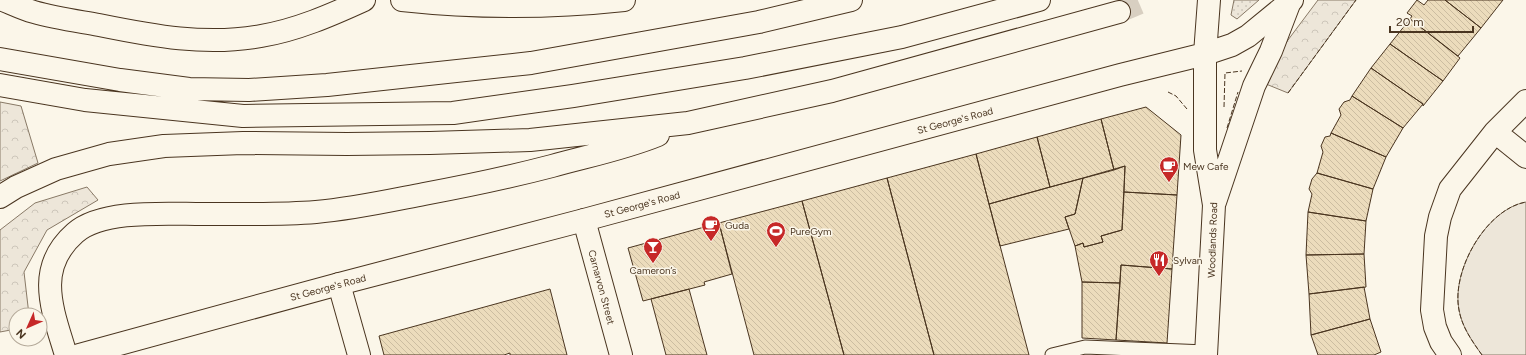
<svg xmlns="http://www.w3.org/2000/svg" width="1526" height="355" font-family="Figtree,sans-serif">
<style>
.grass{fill:url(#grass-dots);stroke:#887966}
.forest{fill:url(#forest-crowns);stroke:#887966}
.green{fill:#ede6d9;stroke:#887966}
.building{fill:url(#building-back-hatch);stroke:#4a3520}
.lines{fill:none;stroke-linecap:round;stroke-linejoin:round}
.motorway-tunnel{stroke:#d8cfc1;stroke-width:22;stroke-dasharray:22 11;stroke-linecap:butt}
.service-casing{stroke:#4a3520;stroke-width:15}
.minor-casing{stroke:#4a3520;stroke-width:24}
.tertiary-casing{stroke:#4a3520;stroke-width:24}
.primary-casing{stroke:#4a3520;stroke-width:24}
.motorway-casing{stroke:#4a3520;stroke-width:24}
.service{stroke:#fbf6e9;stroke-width:13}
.minor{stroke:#fbf6e9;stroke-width:22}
.tertiary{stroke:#fbf6e9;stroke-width:22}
.primary{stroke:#fbf6e9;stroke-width:22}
.motorway{stroke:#fbf6e9;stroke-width:22}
.fence{stroke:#4a3520;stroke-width:1;stroke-dasharray:5 2;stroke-linecap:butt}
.labels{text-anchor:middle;stroke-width:3;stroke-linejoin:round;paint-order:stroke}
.street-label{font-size:10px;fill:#4a3520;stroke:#fbf6e9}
.poi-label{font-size:10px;fill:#4a3520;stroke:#fbf6e9;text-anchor:start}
</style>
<defs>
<pattern id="grass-dots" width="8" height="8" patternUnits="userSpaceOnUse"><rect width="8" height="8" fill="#ede6d9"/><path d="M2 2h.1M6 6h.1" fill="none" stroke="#cdc6ba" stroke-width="1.8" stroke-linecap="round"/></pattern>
<pattern id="forest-crowns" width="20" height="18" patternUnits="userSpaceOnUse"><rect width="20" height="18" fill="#ede6d9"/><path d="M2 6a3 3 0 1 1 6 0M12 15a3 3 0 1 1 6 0" fill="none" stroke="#cdc6ba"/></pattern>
<pattern id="building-back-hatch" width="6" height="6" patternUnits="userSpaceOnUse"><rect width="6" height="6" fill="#ecdcbc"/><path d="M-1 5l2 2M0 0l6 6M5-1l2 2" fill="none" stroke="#ccbda1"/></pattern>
</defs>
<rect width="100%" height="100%" fill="#fbf6e9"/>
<!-- grass -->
<path class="grass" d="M1234 0H1259L1237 19 1231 15Z"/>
<!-- forest -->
<path class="forest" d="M1318 0H1356L1288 93 1266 84 1285 44Z
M0 102 21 106 38 163 0 181Z
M87 187 98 200 47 230 24 272 29 315H16V329L0 332V230L35 203Z"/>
<!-- green -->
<path class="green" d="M1526 202V355H1482C1472 341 1462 327 1459 310 1451 271 1486 209 1526 202Z"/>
<!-- building -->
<path class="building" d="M1417 0 1424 5 1428 0H1445L1481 28 1458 56 1410 19 1412 16 1407 13Z
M1445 0H1503L1481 28Z
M1410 19 1460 58 1443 81 1390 44Z
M1390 44 1443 81 1423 106V104L1371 68Z
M1371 68 1423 104 1403 128 1352 96Z
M1352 96 1403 128 1386 157 1331 133 1341 115 1339 109 1344 102 1350 100Z
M1146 107 1181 135 1177 195 1124 192 1125 166 1114 170 1101 119Z
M1101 119 1114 170 1050 187 1037 137Z
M1331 133 1386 157 1373 189 1317 173 1323 152 1321 146 1325 137 1330 136Z
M1037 137 1050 187 989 204 976 154Z
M976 154 989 204 1029 355H934L887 178Z
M1125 166 1122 230 1101 236 1103 242 1084 247 1083 243 1075 246 1065 217 1075 214 1083 178Z
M1317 173 1373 189 1366 221 1308 212 1312 194 1309 189 1312 179Z
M887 178 934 355H844L802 201Z
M1083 178 1075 214 1065 217 1069 229 1000 246 989 204Z
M1124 192 1177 195 1172 269 1121 265 1120 283 1082 282 1075 246 1083 243 1084 247 1103 242 1101 236 1122 230Z
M802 201 844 355H754L719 223Z
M1308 212 1366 221 1364 254 1306 255Z
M719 223 732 274 704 282 705 285 643 301 628 248Z
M1364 254 1366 287 1309 294 1306 255Z
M1121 265 1172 269 1167 343 1116 340Z
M1082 282 1120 283 1116 340 1082 338Z
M1364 287 1370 319 1311 335 1309 294Z
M550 289 567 355H510V353L504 355H384L379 336Z
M689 289 707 355H666L651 299Z
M1370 319 1381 352 1374 355H1318L1311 335Z"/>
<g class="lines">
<!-- motorway-tunnel -->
<path class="motorway-tunnel" d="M1119 12 1147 0"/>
<defs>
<path id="service" d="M1052 355 1085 347 1206 352"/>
<path id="minor" d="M1495 132 1526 157
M584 220 621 355
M339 284 359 355
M1450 355 1441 342 1435 327 1432 310 1436 236 1440 217 1450 189 1495 132 1526 101"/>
<path id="tertiary" d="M1205 54V150L1214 205 1206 355
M1215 202 1254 86 1271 51 1289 4"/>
<path id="primary" d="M1205 54 1209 0
M79 355 339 284 584 220 1120 75 1205 54 1232 45 1248 36 1292 0"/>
<path id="motorway" d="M3 0C13 4 23 9 34 12 55 18 77 21 99 25 153 36 206 46 261 36 297 30 331 15 364 0
M402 0C476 8 550 8 624 0
M0 59 120 80 189 89 249 90 327 85 531 63 759 22 851 0
M0 85 85 100 243 116 453 113 573 96 745 68 902 37 1039 0
M0 197 16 187 56 169 109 154 164 146 243 143 347 144 430 143 530 140 688 123 832 91 1119 12
M66 355C53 311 34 269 75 233 102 209 167 214 202 214 240 214 278 215 316 212 352 209 388 201 424 194 467 186 510 177 552 166 588 156 624 149 658 135"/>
</defs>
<!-- service casing -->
<use href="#service" class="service-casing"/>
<!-- minor casing -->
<use href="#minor" class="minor-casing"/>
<!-- tertiary casing -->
<use href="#tertiary" class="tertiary-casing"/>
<!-- primary casing -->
<use href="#primary" class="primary-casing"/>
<!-- motorway casing -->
<use href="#motorway" class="motorway-casing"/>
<!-- service -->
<use href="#service" class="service"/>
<!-- minor -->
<use href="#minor" class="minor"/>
<!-- tertiary -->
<use href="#tertiary" class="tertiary"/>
<!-- primary -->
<use href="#primary" class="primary"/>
<!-- motorway -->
<use href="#motorway" class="motorway"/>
<!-- fence -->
<path class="fence" d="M1168 92 1176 96 1187 109
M1288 93 1356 0
M1224 107 1225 73 1242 71
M1227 128 1238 92
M1482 355C1472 341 1462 327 1459 310 1451 271 1486 209 1526 202"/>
</g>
<!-- icons -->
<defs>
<symbol id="cafe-pin" viewBox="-11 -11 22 30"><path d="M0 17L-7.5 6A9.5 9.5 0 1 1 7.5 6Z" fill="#c62828" stroke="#fbf6e9"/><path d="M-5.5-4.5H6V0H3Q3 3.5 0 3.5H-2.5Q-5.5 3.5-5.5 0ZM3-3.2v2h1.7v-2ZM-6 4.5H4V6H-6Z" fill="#fff"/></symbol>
<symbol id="stadium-pin" viewBox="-11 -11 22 30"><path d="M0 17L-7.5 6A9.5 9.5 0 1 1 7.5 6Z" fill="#c62828" stroke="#fbf6e9"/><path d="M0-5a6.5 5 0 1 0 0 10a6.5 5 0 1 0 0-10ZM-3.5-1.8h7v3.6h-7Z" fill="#fff"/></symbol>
<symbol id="bar-pin" viewBox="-11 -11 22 30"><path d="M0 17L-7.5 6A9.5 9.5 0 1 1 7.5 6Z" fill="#c62828" stroke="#fbf6e9"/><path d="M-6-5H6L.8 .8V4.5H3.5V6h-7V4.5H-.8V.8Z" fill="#fff"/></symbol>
<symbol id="restaurant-pin" viewBox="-11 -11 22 30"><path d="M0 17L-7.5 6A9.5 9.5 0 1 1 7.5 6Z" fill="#c62828" stroke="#fbf6e9"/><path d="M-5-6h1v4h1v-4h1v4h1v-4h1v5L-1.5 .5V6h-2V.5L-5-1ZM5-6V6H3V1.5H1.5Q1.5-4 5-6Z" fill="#fff"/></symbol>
</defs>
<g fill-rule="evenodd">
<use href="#cafe-pin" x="1158" y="155" width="22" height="30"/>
<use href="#cafe-pin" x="700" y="214" width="22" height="30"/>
<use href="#stadium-pin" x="765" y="220" width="22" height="30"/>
<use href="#bar-pin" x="642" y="236" width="22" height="30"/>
<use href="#restaurant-pin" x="1148" y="249" width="22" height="30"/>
</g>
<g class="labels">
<!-- street labels -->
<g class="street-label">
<text transform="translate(955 120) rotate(-15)" y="4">St George's Road</text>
<text transform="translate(642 204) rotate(-15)" y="4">St George's Road</text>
<text transform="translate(1212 240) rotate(-88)" y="4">Woodlands Road</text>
<text transform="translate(328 287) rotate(-15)" y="4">St George's Road</text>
<text transform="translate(602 287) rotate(75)" y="4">Carnarvon Street</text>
</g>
<!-- poi labels -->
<g class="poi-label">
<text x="1183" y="170">Mew Cafe</text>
<text x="725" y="229">Guda</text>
<text x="790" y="235">PureGym</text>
<text x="1173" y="264">Sylvan</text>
<text x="653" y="274" text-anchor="middle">Cameron’s</text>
</g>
</g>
<!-- north arrow -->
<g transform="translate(28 327) rotate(225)"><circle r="19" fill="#fbf6e9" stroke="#b4a999"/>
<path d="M0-3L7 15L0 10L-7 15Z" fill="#c62828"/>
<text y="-6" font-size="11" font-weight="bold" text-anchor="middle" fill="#4a3520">N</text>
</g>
<!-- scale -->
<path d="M1390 26v6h83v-6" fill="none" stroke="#4a3520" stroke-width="2"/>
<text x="1396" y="26" font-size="12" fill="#4a3520" stroke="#fbf6e9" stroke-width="3" paint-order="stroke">20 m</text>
</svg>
